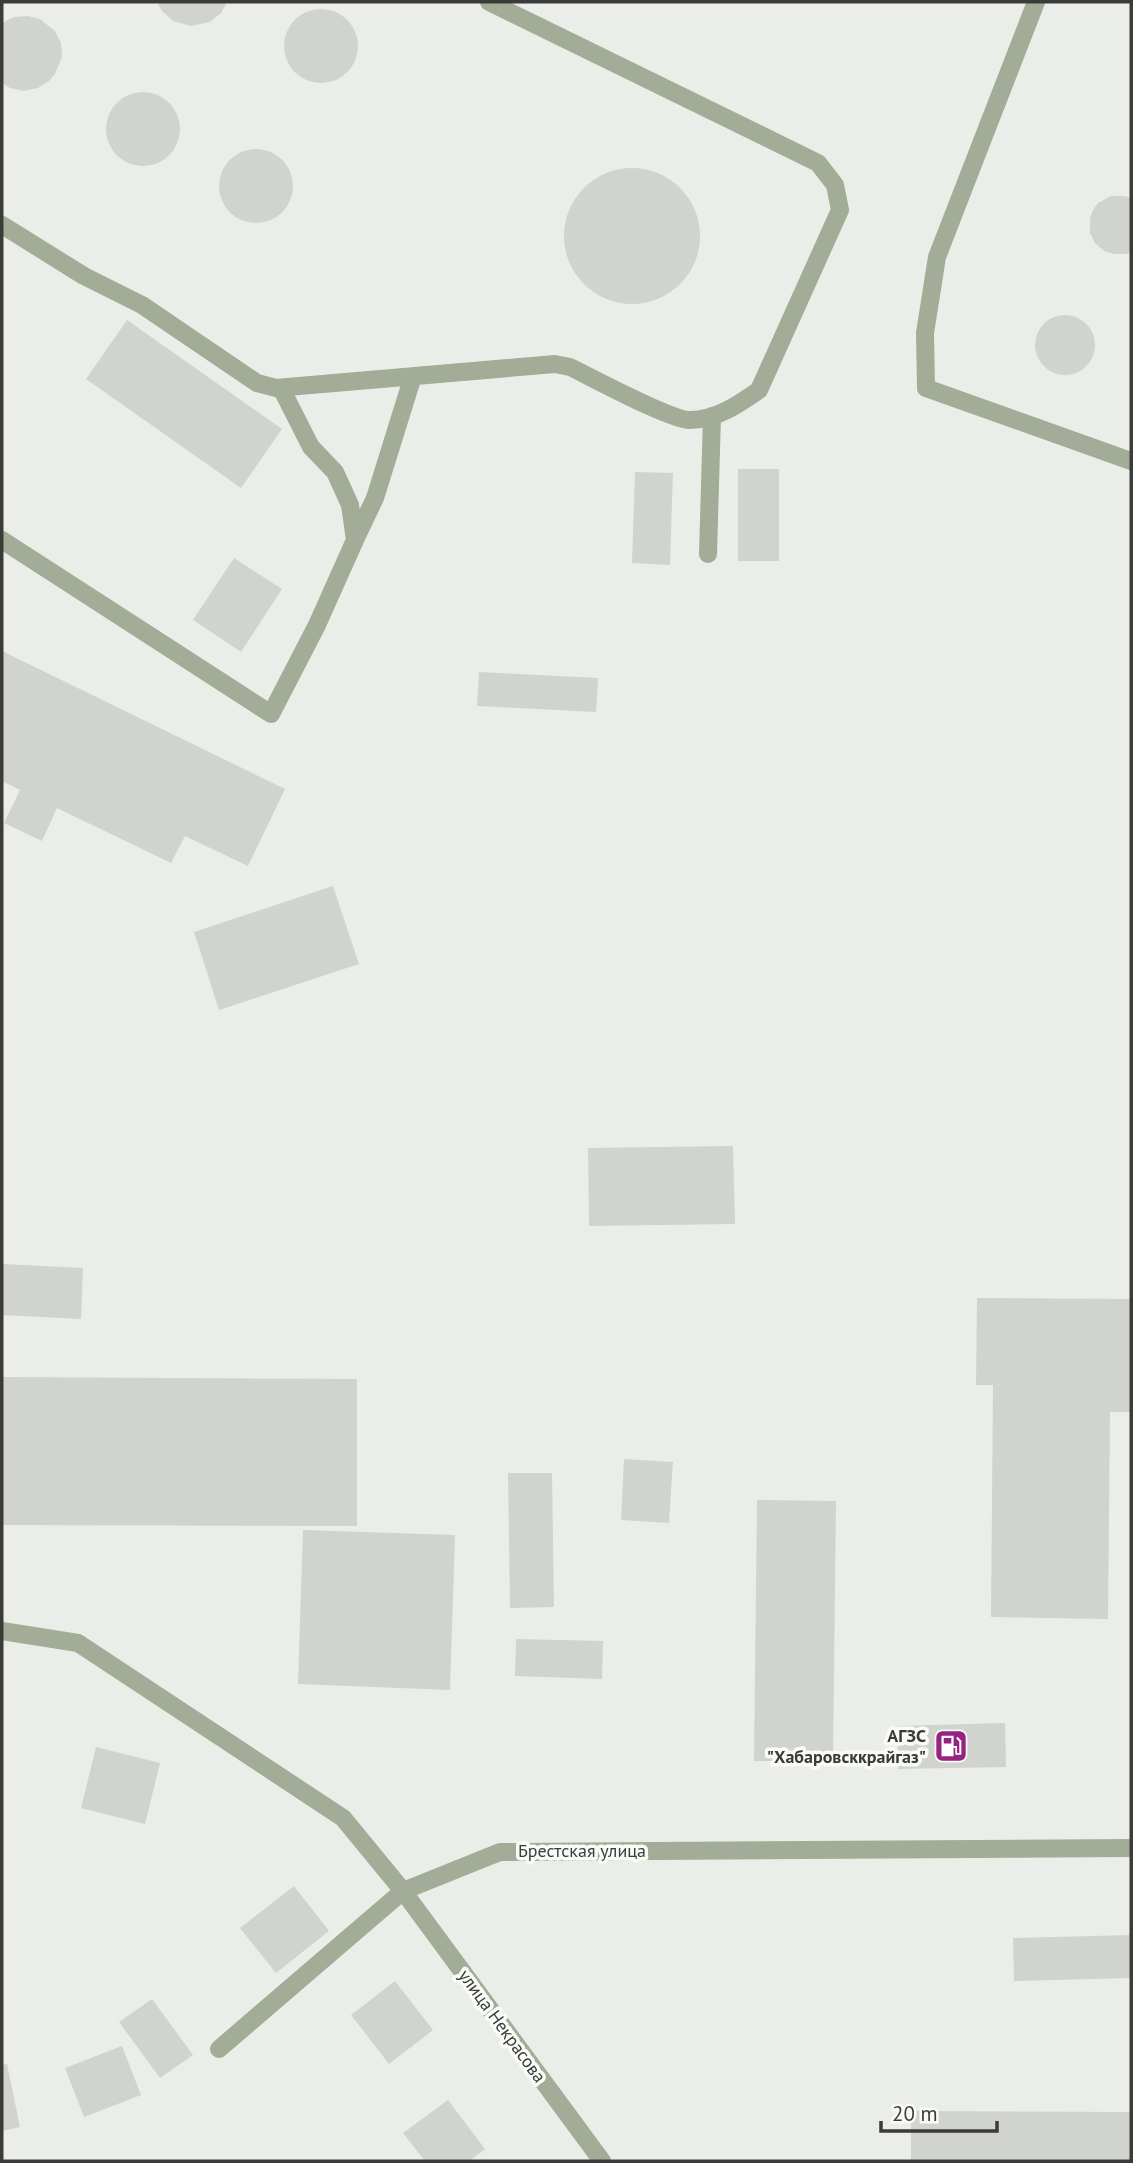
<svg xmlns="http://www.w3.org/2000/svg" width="1133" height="2163" font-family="'PT Sans',sans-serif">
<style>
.building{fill:#d0d3ce}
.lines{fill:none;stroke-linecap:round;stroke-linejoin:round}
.service{stroke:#a3ac97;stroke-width:18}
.minor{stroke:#a3ac97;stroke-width:18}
.tertiary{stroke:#a3ac97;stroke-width:18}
.labels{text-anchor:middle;stroke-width:7;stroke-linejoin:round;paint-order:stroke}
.poi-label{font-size:18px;font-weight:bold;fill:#3b3c3a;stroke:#f9fbf6;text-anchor:end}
.street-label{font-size:18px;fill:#3b3c3a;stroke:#f9fbf6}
</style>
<rect width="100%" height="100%" fill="#ebeee8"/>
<!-- building -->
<path class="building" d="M157 2H227L221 13 210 22 191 26 173 21 162 11Z
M284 46a37 37 0 1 1 74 0a37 37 0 1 1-74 0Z
M28 16 40 19 55 31 61 43 62 57 55 74 49 81 38 88 23 91 10 88 2 83V23L14 17Z
M106 129a37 37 0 1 1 74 0a37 37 0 1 1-74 0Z
M219 186a37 37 0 1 1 74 0a37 37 0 1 1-74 0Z
M564 236a68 68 0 1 1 136 0a68 68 0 1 1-136 0Z
M1111 196H1125L1131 198V252L1126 254H1114L1104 251 1095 243 1090 233V218L1093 210 1098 203Z
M1035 345a30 30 0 1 1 60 0a30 30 0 1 1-60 0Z
M127 320 282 429 241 488 86 379Z
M738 469H779V561H738Z
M635 472 673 473 670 565 632 563Z
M234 558 282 589 241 652 193 620Z
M2 651 285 789 248 866 185 836 171 863 57 808 42 841 4 823 20 790 2 781Z
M479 672 598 678 596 712 477 706Z
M333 886 359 964 219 1010 194 932Z
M733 1146 735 1224 589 1226 588 1148Z
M2 1264 83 1268 81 1319 2 1315Z
M977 1298 1131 1299V1412H1110L1108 1619 991 1617 993 1385H976Z
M2 1377 357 1379V1526L2 1525Z
M624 1459 673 1462 669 1523 621 1520Z
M508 1473H552L554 1607 510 1608Z
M757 1500 836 1501 833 1761H754Z
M303 1530 455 1535 450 1690 298 1684Z
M516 1639 603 1641 602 1679 515 1676Z
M1005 1723 1006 1767 898 1769 897 1726Z
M96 1747 160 1763 145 1824 81 1808Z
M294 1886 329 1931 276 1973 240 1928Z
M1131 1935V1978L1014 1981 1013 1938Z
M395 1981 433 2030 389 2064 351 2015Z
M152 1999 193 2055 160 2078 119 2022Z
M122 2046 141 2095 84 2117 65 2068Z
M7 2064 20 2127 2 2131V2065Z
M448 2100 485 2149 469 2161H425L403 2133Z
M911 2111 1131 2112V2161H911Z"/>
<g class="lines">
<!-- service -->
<path class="service" d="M1036 2 937 257 925 333 926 388 1131 461
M2 225 84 276 142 305 257 383 276 388 555 364 570 367C593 378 670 420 690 420 716 420 739 404 759 390L840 210 835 185 818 163 489 2
M2 540 271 714 317 625 355 540 350 505 335 472 311 447 281 388
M355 540 375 498 413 376
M708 554 712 416
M219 2049 403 1891"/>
<!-- minor -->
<path class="minor" d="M403 1891 500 1852 1131 1848"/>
<!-- tertiary -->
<path class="tertiary" d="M2 1631 78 1643 343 1818 403 1891 602 2161"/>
</g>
<!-- icons -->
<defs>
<symbol id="fuel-square" viewBox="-11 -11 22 22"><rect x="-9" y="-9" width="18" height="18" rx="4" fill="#952381" stroke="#f9fbf6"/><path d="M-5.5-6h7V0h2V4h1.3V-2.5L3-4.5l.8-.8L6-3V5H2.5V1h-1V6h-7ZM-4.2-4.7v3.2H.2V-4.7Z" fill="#fff"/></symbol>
</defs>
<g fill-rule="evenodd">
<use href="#fuel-square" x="932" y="1727" width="38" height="38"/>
</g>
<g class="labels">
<!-- poi labels -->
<g class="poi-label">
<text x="926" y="1742">АГЗС<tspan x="926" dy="21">"Хабаровсккрайгаз"</tspan></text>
</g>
<!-- street labels -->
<g class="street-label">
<text x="582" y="1857">Брестская улица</text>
<text transform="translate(502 2026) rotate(54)" y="6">улица Некрасова</text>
</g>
</g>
<!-- border -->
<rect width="1133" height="2163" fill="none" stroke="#3b3c3a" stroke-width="7"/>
<!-- scale -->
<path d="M881 2121v10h116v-10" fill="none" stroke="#3b3c3a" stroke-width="3.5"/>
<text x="892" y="2121" font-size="21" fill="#3b3c3a" stroke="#f9fbf6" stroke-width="5" paint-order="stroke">20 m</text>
</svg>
